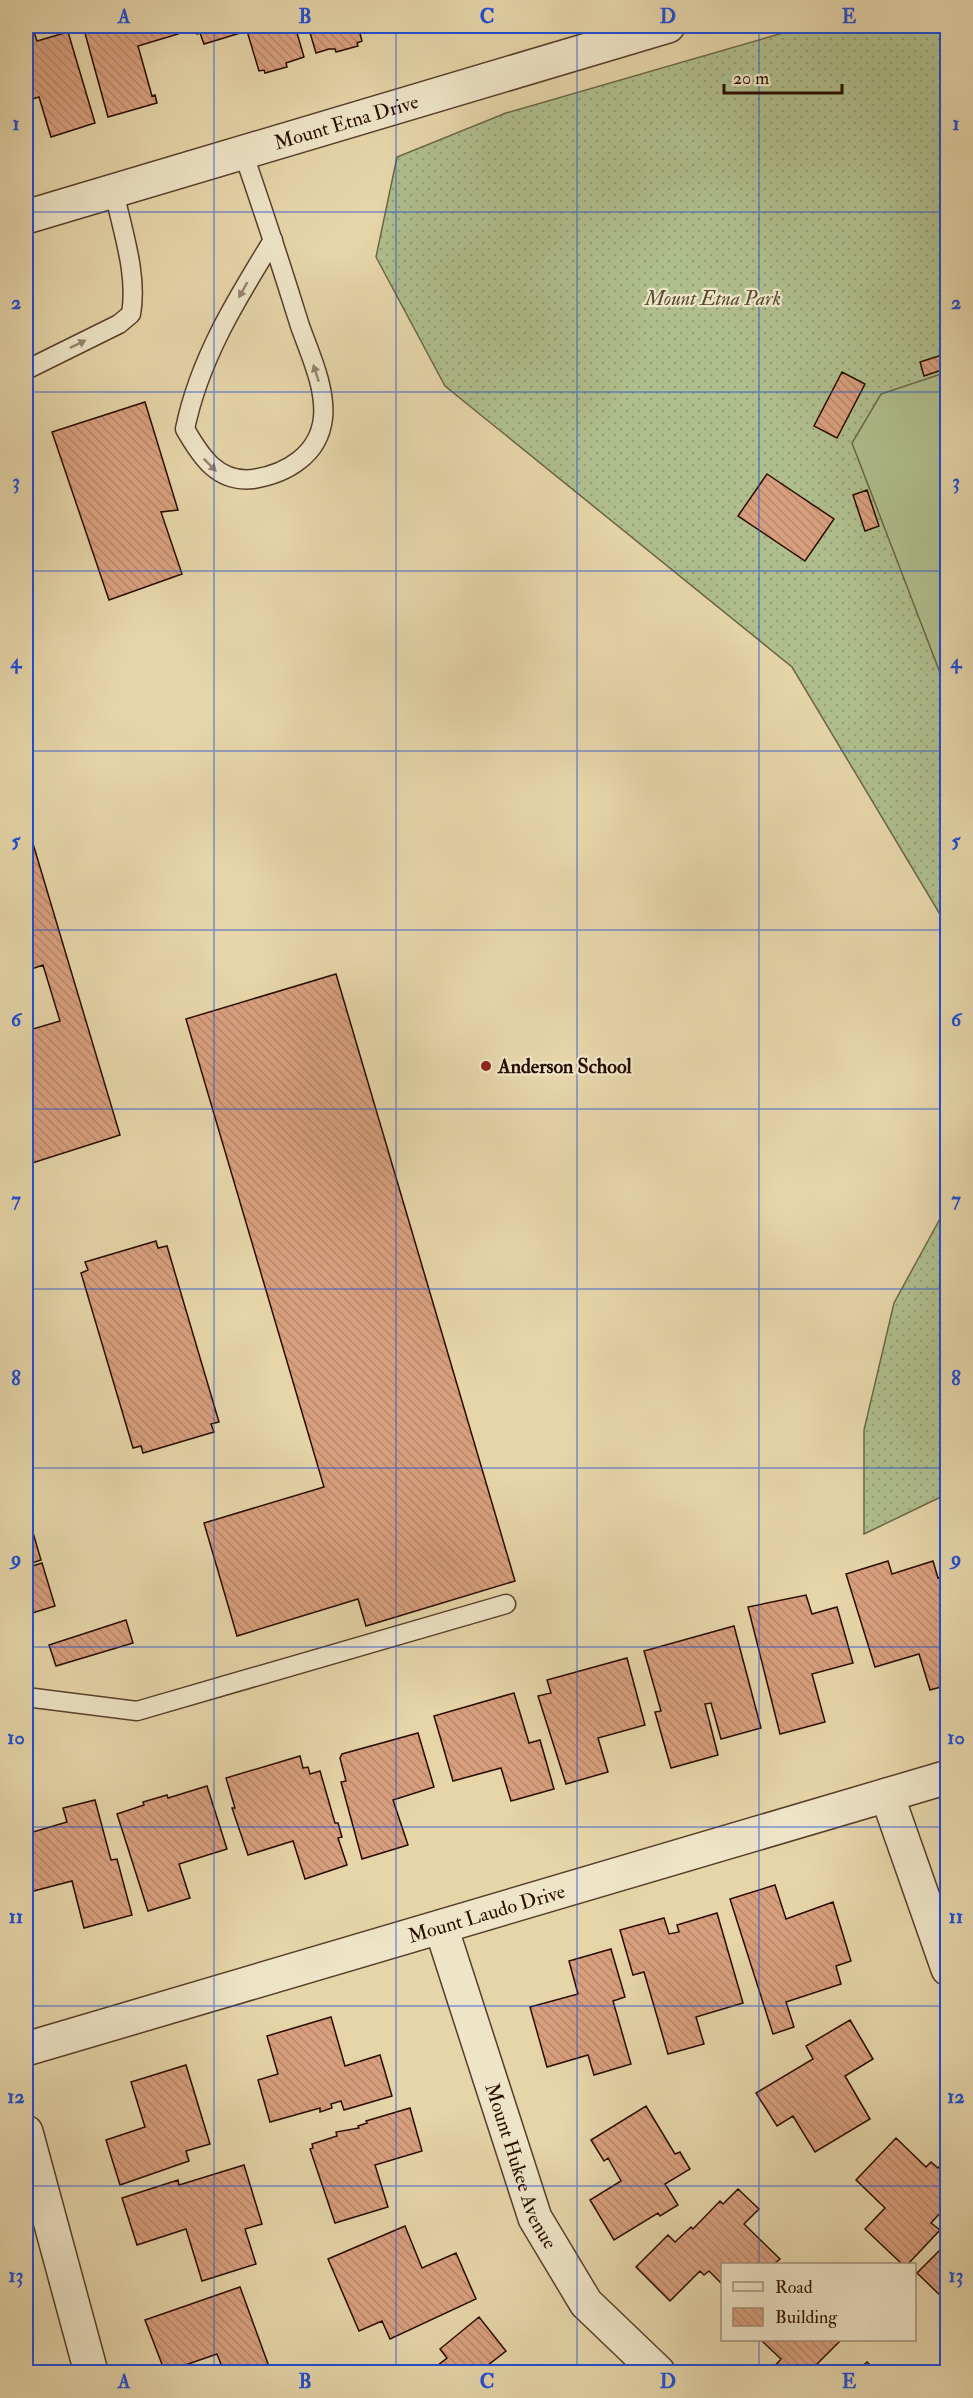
<svg xmlns="http://www.w3.org/2000/svg" width="973" height="2398" font-family="'IM FELL Double Pica',serif">
<style>
.grass{fill:url(#grass-dots);stroke:#6c6546;stroke-width:1.5}
.pitch{fill:#afbe8c;stroke:#6c6546;stroke-width:1.5}
.building{fill:url(#building-back-hatch);stroke:#290c00;stroke-width:1.5}
.lines{fill:none;stroke-linecap:round;stroke-linejoin:round}
.service-casing{stroke:#583e2a;stroke-width:21}
.minor-casing{stroke:#583e2a;stroke-width:36}
.tertiary-casing{stroke:#583e2a;stroke-width:36}
.service{stroke:#eee4c7;stroke-width:18}
.minor{stroke:#eee4c7;stroke-width:33}
.tertiary{stroke:#eee4c7;stroke-width:33}
.oneway{fill:#95836d}
.grid{fill:none;stroke:#1d4ed8;stroke-width:1.5;stroke-opacity:0.55}
.poi-dot{fill:#8f2418;stroke:#eee4c7;stroke-width:2}
.labels{text-anchor:middle;stroke-width:4.5;stroke-linejoin:round;paint-order:stroke}
.street-label{font-size:20px;fill:#290c00;stroke:#eee4c7}
.park-label{font-size:20px;font-style:italic;fill:#584a31;stroke:#eee4c7}
.poi-label{font-size:20px;font-weight:bold;fill:#290c00;stroke:#eee4c7;text-anchor:start}
.neatline{fill:none;stroke:#1d4ed8;stroke-width:2}
.grid-label{font-size:20px;text-anchor:middle;font-weight:bold;fill:#1d4ed8}
</style>
<defs>
<pattern id="grass-dots" width="8" height="8" patternUnits="userSpaceOnUse" patternTransform="scale(1.5)"><rect width="8" height="8" fill="#afbe8c"/><path d="M2 2h.1M6 6h.1" fill="none" stroke="#97a277" stroke-width="1.8" stroke-linecap="round"/></pattern>
<pattern id="building-back-hatch" width="6" height="6" patternUnits="userSpaceOnUse" patternTransform="scale(1.5)"><rect width="6" height="6" fill="#d89f7e"/><path d="M-1 5l2 2M0 0l6 6M5-1l2 2" fill="none" stroke="#b9886b"/></pattern>
</defs>
<rect width="100%" height="100%" fill="#e5d5a9"/>
<filter id="stains"><feTurbulence type="fractalNoise" baseFrequency=".00333" numOctaves="4"/><feColorMatrix values="0 0 0 0 .2 0 0 0 0 .09 0 0 0 0 .02 0 0 0 .5 -.17"/></filter>
<radialGradient id="worn" r=".72"><stop offset=".6" stop-color="#630" stop-opacity="0"/><stop offset="1" stop-color="#630" stop-opacity=".3"/></radialGradient>
<!-- grass -->
<path class="grass" d="M807 26H947V926L792 667 445 386 376 257 397 157 506 113Z
M947 1206V1494L864 1534V1430L894 1303Z"/>
<!-- pitch -->
<path class="pitch" d="M947 372H948L947 691 852 443 881 394Z"/>
<!-- building -->
<path class="building" d="M26 26H32L37 41 68 32 95 123 51 137 39 97 26 101Z
M83 26H175L178 34 138 46 152 96 155 95 157 103 108 117Z
M194 26H295L304 57 286 63 287 67 265 73 264 70 259 71 247 31 204 44 200 33 197 34Z
M308 26H358L362 41 357 43 358 46 336 52 335 49H329L316 53Z
M948 353V368L924 376 920 362Z
M842 372 865 384 837 438 814 426Z
M145 402 178 510 161 512 182 574 109 600 52 432Z
M767 474 834 519 805 561 738 516Z
M867 490 879 526 865 531 853 495Z
M31 837 120 1135 26 1165V1031L60 1021 43 965 26 971V838Z
M336 974 515 1581 366 1626 358 1599 237 1636 204 1523 324 1487 186 1019Z
M156 1241 158 1248 167 1246 219 1422 211 1424 214 1432 143 1453 141 1446 133 1448 81 1273 88 1270 85 1262Z
M29 1519 41 1560 26 1565V1520Z
M888 1561 892 1574 933 1561 938 1578 942 1577 948 1595V1685L930 1690 919 1654 875 1667 846 1574Z
M42 1563 55 1606 26 1615V1568Z
M806 1595 812 1614 837 1607 853 1663 812 1674 825 1722 780 1734 748 1607Z
M126 1620 133 1643 56 1666 49 1645Z
M734 1626 761 1728 721 1739 711 1703 705 1704 718 1755 671 1768 655 1712 661 1711 644 1651Z
M627 1658 645 1725 598 1738 608 1772 566 1784 538 1696 551 1693 547 1680Z
M514 1693 529 1743 540 1740 554 1789 511 1801 501 1768 453 1781 434 1716Z
M418 1733 434 1787 393 1800 408 1845 362 1859 341 1782 346 1781 340 1758 342 1754Z
M300 1756 303 1768 308 1767 310 1774 320 1771 335 1823H338L342 1837 338 1838 347 1865 305 1879 293 1841 248 1855 232 1808H235L226 1778Z
M207 1786 227 1849 179 1864 190 1898 148 1911 117 1814 144 1805 143 1802 167 1795 168 1798Z
M95 1800 111 1860 117 1859 132 1915 84 1928 72 1881 26 1893V1834L67 1822 63 1808Z
M775 1885 786 1919 833 1902 851 1961 836 1966 841 1984 786 2002 794 2027 773 2034 730 1899Z
M717 1913 743 2003 696 2017 704 2044 668 2054 644 1972 633 1975 620 1930 664 1918 669 1934 679 1932 677 1925Z
M611 1949 625 1997 613 2001 631 2064 594 2075 588 2055 547 2067 530 2007 578 1994 569 1961Z
M331 2017 345 2066 380 2055 392 2096 344 2110 341 2101 331 2104 332 2108 320 2112V2108L270 2122 258 2080 278 2074 267 2036Z
M850 2020 873 2059 845 2076 870 2119 815 2152 793 2116 777 2126 756 2093 813 2059 806 2046Z
M186 2065 210 2144 186 2151 189 2161 120 2185 106 2140 145 2127 131 2082Z
M646 2106 675 2154 680 2152 690 2169 665 2184 678 2205 660 2216 658 2213 614 2240 590 2200 621 2181 608 2158 604 2161 591 2140Z
M410 2108 422 2151 375 2165 388 2207 335 2223 310 2149 313 2148 312 2144 337 2136 336 2132 359 2128 358 2126 367 2123 366 2121Z
M896 2138 926 2167 931 2162 938 2168 948 2157V2210L944 2213 942 2211 931 2223 940 2230 908 2264H902L865 2229 885 2208 856 2180Z
M244 2165 262 2224 245 2229 256 2264 202 2281 186 2229 137 2245 122 2198 178 2180 179 2185Z
M738 2189 759 2209 744 2224 780 2259 774 2264H722V2284L709 2271 704 2275 700 2271 670 2301 636 2267 668 2235 675 2242 691 2227 693 2229 720 2201 723 2204Z
M405 2226 422 2268 456 2253 476 2299 390 2339 382 2321 359 2331 328 2259Z
M947 2243 948 2297 945 2300 917 2273Z
M240 2287 271 2372H224L217 2354 165 2372 145 2320Z
M479 2317 506 2351 479 2372H429L447 2358 440 2349Z
M761 2340H841L809 2372H769L781 2359Z
M867 2362 877 2372H856Z"/>
<g class="lines">
<defs>
<path id="service" d="M243 152C263 210 282 268 300 326 310 354 326 388 323 418 319 455 286 474 253 479 218 483 201 457 185 429 199 360 236 300 273 240
M26 370 119 324 131 314C138 274 122 230 114 191
M26 1697 137 1711 506 1604"/>
<g id="minor">
<path d="M887 1795 948 1969"/>
<path id="s1" d="M441 1927 535 2218 586 2303 658 2372"/>
<path id="s2" d="M26 2049 948 1777"/>
<path d="M26 2132 91 2372"/>
</g>
<g id="tertiary">
<path id="s3" d="M26 217 668 26"/>
</g>
</defs>
<!-- service casing -->
<use href="#service" class="service-casing"/>
<!-- minor casing -->
<use href="#minor" class="minor-casing"/>
<!-- tertiary casing -->
<use href="#tertiary" class="tertiary-casing"/>
<!-- service -->
<use href="#service" class="service"/>
<!-- minor -->
<use href="#minor" class="minor"/>
<!-- tertiary -->
<use href="#tertiary" class="tertiary"/>
</g>
<!-- one-way arrows -->
<defs><path id="oneway-solid" d="M-6-.8H1V-3.2L6.5 0L1 3.2V.8H-6Z" transform="scale(1.5)"/></defs>
<g class="oneway">
<use href="#oneway-solid" transform="translate(243 290) rotate(119)"/>
<use href="#oneway-solid" transform="translate(78 344) rotate(-26)"/>
<use href="#oneway-solid" transform="translate(316 373) rotate(-108)"/>
<use href="#oneway-solid" transform="translate(210 465) rotate(45)"/>
</g>
<!-- grid -->
<path class="grid" d="M214 26V2372M396 26V2372M577 26V2372M759 26V2264M26 212H948M26 392H948M26 571H948M26 751H948M26 930H948M26 1109H948M26 1289H948M26 1468H948M26 1647H948M26 1827H948M26 2006H948M26 2186H948M759 2340V2372"/>
<!-- markers -->
<circle class="poi-dot" cx="486" cy="1066" r="6"/>
<g class="labels">
<!-- street labels -->
<g class="street-label">
<text dy="7" stroke="none"><textPath href="#s3" startOffset="334">Mount Etna Drive</textPath></text>
<text dy="7" stroke="none"><textPath href="#s2" startOffset="480">Mount Laudo Drive</textPath></text>
<text dy="7" stroke="none"><textPath href="#s1" startOffset="252">Mount Hukee Avenue</textPath></text>
</g>
<!-- park labels -->
<g class="park-label">
<text x="713" y="305">Mount Etna Park</text>
</g>
<!-- poi labels -->
<g class="poi-label">
<text x="498" y="1073">Anderson School</text>
</g>
</g>
<!-- margin -->
<rect width="973" height="2398" fill="none" stroke="#e5d5a9" stroke-width="66"/>
<!-- legend -->
<rect x="721" y="2263" width="195" height="78" fill="#eee4c7" stroke="#9f8e77" stroke-width="1.5"/>
<rect x="733" y="2282" width="30" height="9" fill="#eee4c7" stroke="#9f8e77" stroke-width="1.5"/>
<text x="775" y="2293" font-size="18" fill="#290c00">Road</text>
<rect x="733" y="2308" width="30" height="18" fill="url(#building-back-hatch)" stroke="#9f8e77" stroke-width="1.5"/>
<text x="775" y="2323" font-size="18" fill="#290c00">Building</text>
<!-- scale -->
<path d="M724 84v9h118v-9" fill="none" stroke="#290c00" stroke-width="3"/>
<text x="733" y="84" font-size="18" fill="#290c00" stroke="#eee4c7" stroke-width="4.5" paint-order="stroke">20 m</text>
<rect x="33" y="33" width="907" height="2332" class="neatline"/>
<g class="grid-label">
<text x="124" y="23">A</text>
<text x="305" y="23">B</text>
<text x="487" y="23">C</text>
<text x="668" y="23">D</text>
<text x="849" y="23">E</text>
<text x="16" y="130">1</text>
<text x="956" y="130">1</text>
<text x="16" y="309">2</text>
<text x="956" y="309">2</text>
<text x="16" y="488">3</text>
<text x="956" y="488">3</text>
<text x="16" y="668">4</text>
<text x="956" y="668">4</text>
<text x="16" y="847">5</text>
<text x="956" y="847">5</text>
<text x="16" y="1026">6</text>
<text x="956" y="1026">6</text>
<text x="16" y="1206">7</text>
<text x="956" y="1206">7</text>
<text x="16" y="1385">8</text>
<text x="956" y="1385">8</text>
<text x="16" y="1565">9</text>
<text x="956" y="1565">9</text>
<text x="16" y="1744">10</text>
<text x="956" y="1744">10</text>
<text x="16" y="1923">11</text>
<text x="956" y="1923">11</text>
<text x="16" y="2103">12</text>
<text x="956" y="2103">12</text>
<text x="16" y="2282">13</text>
<text x="956" y="2282">13</text>
<text x="124" y="2388">A</text>
<text x="305" y="2388">B</text>
<text x="487" y="2388">C</text>
<text x="668" y="2388">D</text>
<text x="849" y="2388">E</text>
</g>
<rect width="100%" height="100%" filter="url(#stains)"/>
<rect width="100%" height="100%" fill="url(#worn)"/>
</svg>
